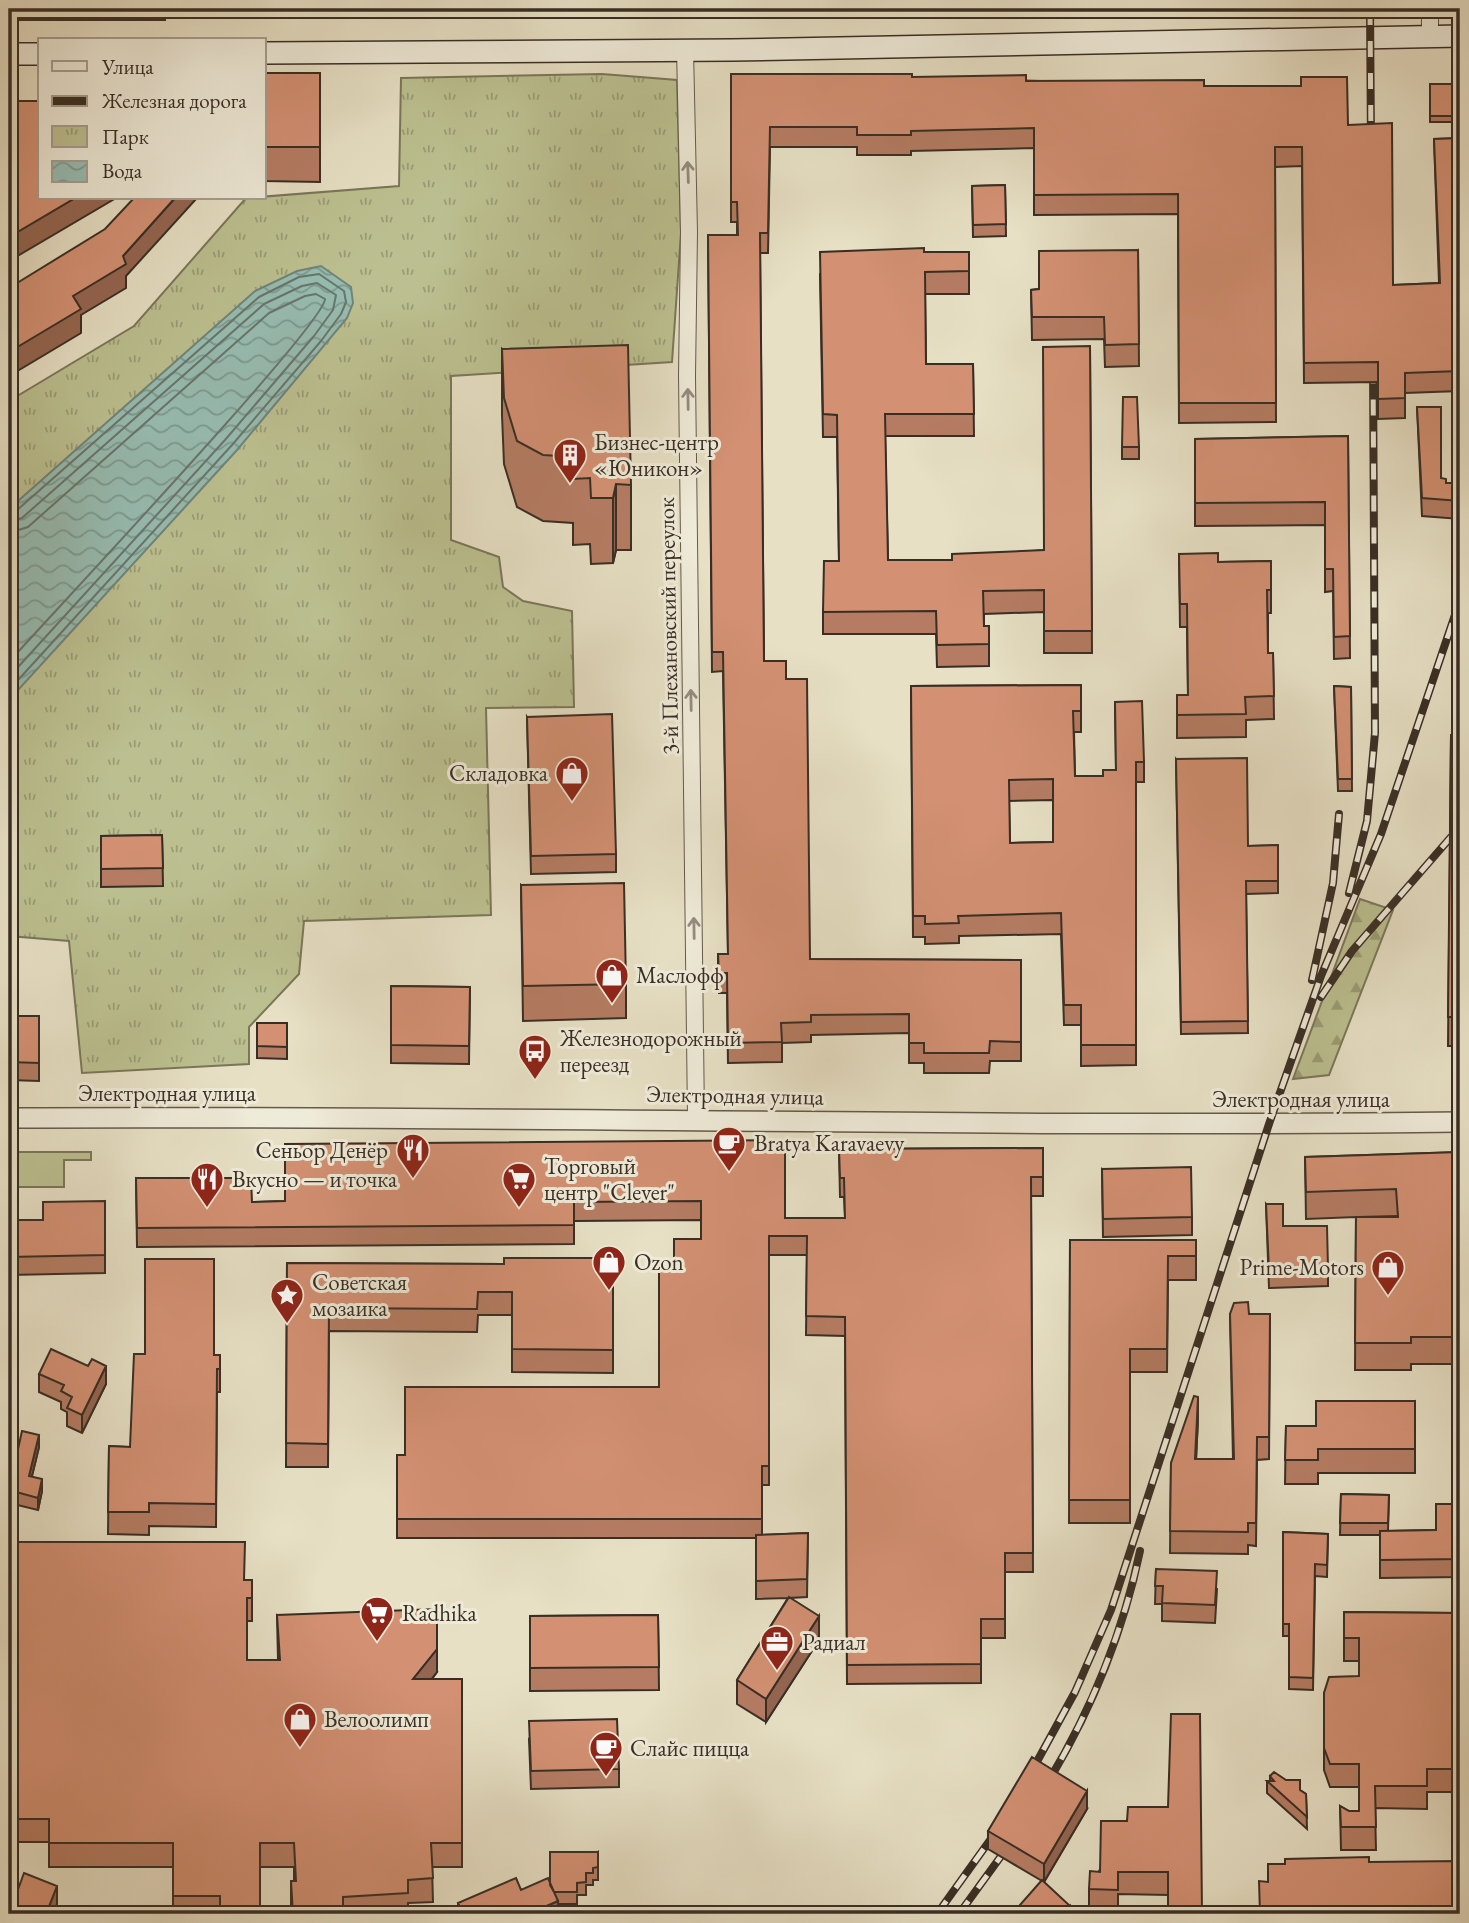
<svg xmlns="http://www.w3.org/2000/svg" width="1469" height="1923" font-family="'EB Garamond',serif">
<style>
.grass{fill:#bcc090;stroke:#7a775a;stroke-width:2}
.forest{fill:url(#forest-firs);stroke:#7a775a;stroke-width:2}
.park{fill:url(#park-tufts);stroke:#7a775a;stroke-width:2}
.water{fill:url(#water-waves);stroke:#71847a;stroke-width:2}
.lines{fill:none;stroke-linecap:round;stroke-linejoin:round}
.shore{stroke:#68766c;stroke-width:2}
.minor-casing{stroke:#645a4d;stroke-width:18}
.tertiary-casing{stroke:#645a4d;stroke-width:22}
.secondary-casing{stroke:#392e25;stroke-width:24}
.minor{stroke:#efebd9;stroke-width:16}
.tertiary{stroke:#efebd9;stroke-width:19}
.secondary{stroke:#efebd9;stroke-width:21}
.rail-casing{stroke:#392e25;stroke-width:8}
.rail{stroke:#efebd9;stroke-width:5;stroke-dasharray:16;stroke-linecap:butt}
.wall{fill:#b57c63;stroke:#392e25;stroke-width:2;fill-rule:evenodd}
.shaded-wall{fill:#946550;stroke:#392e25;stroke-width:2}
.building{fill:#d39073;stroke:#392e25;stroke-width:2;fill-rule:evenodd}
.oneway{stroke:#948c7f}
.labels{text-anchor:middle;stroke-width:6;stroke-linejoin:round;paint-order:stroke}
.poi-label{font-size:23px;fill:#392e25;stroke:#efebd9;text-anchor:start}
.street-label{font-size:23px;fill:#392e25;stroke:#efebd9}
</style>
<defs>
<pattern id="forest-firs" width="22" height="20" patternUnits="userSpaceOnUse" patternTransform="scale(1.75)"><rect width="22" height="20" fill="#bcc090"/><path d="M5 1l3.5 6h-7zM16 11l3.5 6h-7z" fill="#9a9c75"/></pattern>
<pattern id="park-tufts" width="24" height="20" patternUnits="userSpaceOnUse" patternTransform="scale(1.75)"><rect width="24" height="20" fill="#bcc090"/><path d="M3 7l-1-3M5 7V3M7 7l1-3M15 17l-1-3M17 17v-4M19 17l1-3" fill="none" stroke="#9a9c75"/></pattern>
<pattern id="water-waves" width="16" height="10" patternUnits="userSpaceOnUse" patternTransform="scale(1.75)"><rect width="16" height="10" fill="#97bdb2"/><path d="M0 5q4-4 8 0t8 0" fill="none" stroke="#7c9a91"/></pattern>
</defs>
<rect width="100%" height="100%" fill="#e7e0c5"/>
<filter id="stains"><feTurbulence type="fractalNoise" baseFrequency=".00286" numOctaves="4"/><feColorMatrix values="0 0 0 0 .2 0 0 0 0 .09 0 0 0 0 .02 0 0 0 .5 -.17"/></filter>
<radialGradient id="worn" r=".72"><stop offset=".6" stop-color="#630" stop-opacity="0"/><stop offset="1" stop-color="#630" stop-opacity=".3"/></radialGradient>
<!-- grass -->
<path class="grass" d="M9 1152H91V1160H64V1187H9Z"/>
<!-- forest -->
<path class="forest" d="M1360 899 1393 910 1329 1075 1293 1079Z"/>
<!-- park -->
<path class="park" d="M602 74 677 80 681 233 672 362 451 376V540L499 557 503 587 523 601 572 611 574 707 486 708 491 915 304 921 299 974 249 1027V1064L82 1073 69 941 9 936V401L134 326 246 198 399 186 401 78Z"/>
<!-- water -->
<path class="water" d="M321 266 351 287 353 303 347 318 237 450 9 700V509L255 291 297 271Z"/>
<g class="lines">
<!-- shore -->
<path class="shore" d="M9 513 16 511 259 297 299 277 319 274 344 291 346 302 341 314 321 341 232 445 9 690
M9 522 22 518 264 304 302 286 317 283 336 295 333 310 314 336 225 440 9 677
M9 533 28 527 269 313 305 296 316 294 325 299C324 325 47 619 9 662"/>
<defs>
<path id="minor" d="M1430 9V37
M685 49 689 232 687 376 696 1119"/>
<path id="tertiary" d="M9 1118C493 1115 976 1128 1460 1122"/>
<path id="secondary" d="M264 53 732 50 1460 36
M9 54H40"/>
</defs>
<!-- minor casing -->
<use href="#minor" class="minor-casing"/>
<!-- tertiary casing -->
<use href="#tertiary" class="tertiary-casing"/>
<!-- secondary casing -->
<use href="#secondary" class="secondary-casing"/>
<!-- minor -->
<use href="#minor" class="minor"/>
<!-- tertiary -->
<use href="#tertiary" class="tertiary"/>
<!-- secondary -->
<use href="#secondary" class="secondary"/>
<defs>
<path id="rail" d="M1370 9 1371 143
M1349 893 1367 821 1375 733 1373 364
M1312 980 1333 883 1339 814
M1321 997 1352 951 1451 837
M1028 1778 1075 1692 1111 1610 1269 1124 1321 976 1381 834 1460 600
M1045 1787C1089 1715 1123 1633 1140 1551
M937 1914 998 1829
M959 1914 1012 1841"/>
</defs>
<!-- rail casing -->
<use href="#rail" class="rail-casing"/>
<!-- rail -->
<use href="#rail" class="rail"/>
</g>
<!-- wall -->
<path class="wall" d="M9 9H165V20H9Z
M264 73H320V182L264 181Z
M731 74 912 77 1204 86 1348 125 1393 285 1439 283 1434 139 1460 138V391L1405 393V418L1378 419V382L1304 383 1302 166 1275 167 1276 422 1179 423 1178 214 1034 215V148L911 151V155H857V147H770L768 253H760L764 661 786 679 810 959 1021 960V1061H990L989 1073H924V1063H909V1033L811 1035V1042L782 1043V1062L728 1063 727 993H719L718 974V954H728L723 671 712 672 708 235H737V222H731Z
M1430 84H1460V122H1430Z
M1005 185 1006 236 973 237 972 186Z
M1138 250 1139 366 1105 367 1104 339 1032 340 1031 290 1039 289Z
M924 252H969V294H925L926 364H973L974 436H885L888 560H952L1044 550 1090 346 1092 653H1044V612L984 614V626H989V666L937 667 936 634H823V612L839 561 837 437H823L820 274Z
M502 349 631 485V550H616L613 563 591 564 590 544 573 545V523L543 521 517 507 504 464 502 415Z
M1417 407 1441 478 1446 483H1460V519L1422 516Z
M1348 436 1350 658 1334 659 1333 591 1325 592V525L1195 526V439Z
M1122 447H1139V459H1122Z
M1179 554 1218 562 1271 561V613H1268V653H1273L1274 719 1246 720V737L1177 738V695H1188L1187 627H1180Z
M1081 685V732H1074L1075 776H1103L1116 770 1115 702 1144 762V782H1136V1065L1081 1066V1025H1064L1061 934 959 936V943L925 944V937H913L911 686ZM1053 800V842L1010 843 1009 801Z
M1334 686 1351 687 1352 791H1338Z
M527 717 616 854V872L531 874Z
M1451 735H1460V1074H1454V1046H1448Z
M1176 759 1248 846 1278 845V893L1246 894 1248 1033 1181 1034Z
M162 835 163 886 101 887V836Z
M521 885 626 984V1018L523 1021Z
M391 986 470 987 469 1064 391 1063Z
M9 1016H39V1081L9 1080Z
M257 1023H287V1059L257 1058Z
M785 1140V1218H845L844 1197H840L839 1149 1043 1148V1196H1031L1033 1572H1005V1638H981V1683L847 1684 845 1336 806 1335 807 1255H769V1485H762V1535L808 1533 807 1597 790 1598 819 1640 766 1722 737 1704V1680L788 1598 756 1599V1538H397V1455H405L659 1387 674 1261 701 1239V1220L574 1221V1244L137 1247 136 1178 252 1202 285 1201Z
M1460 1152V1222H1458L1457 1364H1411V1370H1355L1356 1217 1306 1219 1305 1157ZM1396 1216V1217H1358Z
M1102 1169 1192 1217V1235L1103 1237Z
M105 1201V1273L9 1275V1220H43Z
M1266 1204 1283 1226 1328 1268V1286L1269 1288Z
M1070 1240H1196V1280H1168L1167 1372H1130V1523H1069Z
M613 1258V1373L512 1372V1315H478L477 1332 329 1331 328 1467H286L287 1263 504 1264Z
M1230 1314H1270L1269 1459 1257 1460 1256 1546 1248 1545V1554L1170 1553 1171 1463 1198 1419 1196 1459H1233Z
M214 1355H220V1392H217L216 1527 149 1526V1535L108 1534 109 1446 130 1447Z
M88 1366 106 1384 82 1433 67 1426V1412L61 1409V1402L39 1392V1374Z
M1415 1401V1473H1318V1484H1285L1286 1426H1316Z
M39 1447 32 1476 42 1491 38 1510 9 1503V1487Z
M1341 1494 1389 1495 1388 1531 1436 1530 1460 1504V1577L1380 1578V1535H1340Z
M1283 1532 1328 1534 1327 1577 1315 1576 1313 1690 1289 1689V1636H1283Z
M9 1542 244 1580H252V1621H247V1660H278L277 1615 437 1672 432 1679H462V1867H432L433 1902 408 1903V1914H291V1881H294V1867H260V1914H173V1867H49V1842H9Z
M1156 1569 1217 1589 1215 1623 1162 1621V1604H1155Z
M1344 1612 1460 1613V1792H1427V1809L1375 1808 1376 1850H1341L1340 1806 1349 1811H1359V1787H1330L1324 1770V1693L1359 1676V1661H1344Z
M658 1615 659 1690 530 1691V1616Z
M529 1739 619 1769V1787L531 1789Z
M1270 1776 1300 1790 1306 1794 1307 1829 1267 1793V1781H1270Z
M1168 1807V1895L1118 1894V1912L1089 1911V1889L1127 1821Z
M1087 1809 1044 1882 1070 1914 1042 1881 988 1849V1831Z
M598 1852V1880H593V1885H586V1895H577V1904H558V1914H458V1903L550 1885Z"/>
<!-- shaded-wall -->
<path class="shaded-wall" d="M75 198H116L9 261V237Z
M175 198H197L126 276V288L81 315V333L9 376V352L73 296 123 256Z
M616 484V550L613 563V498Z
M106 1366V1384L82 1433V1415Z
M1198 1397V1419L1195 1481V1459Z
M39 1435V1447L29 1488V1476Z
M42 1479V1491L38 1510V1498Z
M819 1616V1640L766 1722V1699Z
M437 1649V1672L413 1703V1679Z
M1087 1791V1809L1044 1882V1864Z
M57 1886V1904L53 1914H46Z
M558 1901V1914H530V1913Z
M1070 1906V1914H1062Z"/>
<!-- building -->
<path class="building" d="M264 73H320V147H264Z
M731 74H912V77L1026 75V81L1204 80V86H1301V77H1347L1348 125 1392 123 1393 285 1440 283 1434 139 1460 138V371L1405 373V398L1378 399V362L1304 363 1302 147H1275L1276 403H1179L1178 194 1034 195V128L911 131V135H857V127H770L768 233H760L764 661H786V679H807L810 959 1021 960V1042L990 1041 989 1053H924V1043H909V1014L811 1015V1022L781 1023 782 1042 728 1043 727 973H719L718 954H728L723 652H712L708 235H738L737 202H731Z
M1430 84H1460V116H1430Z
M9 101H40V198H75L9 237Z
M1005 185 1006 224 973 225 972 186Z
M134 198H175L123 256 126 264 73 296 81 309 9 352V288L105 229Z
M924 248V252H969V271L925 272 926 364H973L974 414H885L888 560H952V554L1044 550 1043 347 1090 346 1092 631H1044V590L983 591 984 626H989V644L937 645 936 611 823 612 824 561H839L837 415 823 414 820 252Z
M1138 250 1139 344 1105 345 1104 317H1032L1031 290 1039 289V251Z
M628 345 631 485 616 484 613 498H591L590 478 573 479 575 457 543 455 517 441 504 398 502 349Z
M1123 397H1137L1139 447H1122Z
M1417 407H1441V478L1446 479V483H1460V501L1422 498Z
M1348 436 1350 636 1334 637 1333 569H1325V502L1195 503V439Z
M1218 553V562L1271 561V590H1267L1268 653H1273L1274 696 1245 697 1246 714 1177 715V695H1188L1187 604H1180L1179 554Z
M1081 685V711H1073L1075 776H1103V770H1116L1115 702 1142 701 1144 762H1136V1045H1081V1005H1064L1061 913 958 916 959 923 925 924V916H913L911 686ZM1053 779V842L1010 843 1009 780Z
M1334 686 1351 687 1352 779H1338Z
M612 714 616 854 531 856 527 717Z
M1451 735H1460V1044H1454V1017H1448Z
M1247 758 1248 846 1278 845V881H1246L1248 1021 1181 1022 1176 759Z
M162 835 163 868 101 869V836Z
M624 883 626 984 523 986 521 885Z
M391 986 470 987 469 1046 391 1045Z
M9 1016H39V1063L9 1062Z
M257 1023H287V1047L257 1046Z
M785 1140V1218H845L844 1178H840L839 1149 1043 1148V1177H1031L1033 1553H1005V1619H981V1664L847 1665 845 1317 806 1316 807 1236H769V1466H762V1519H397V1455H405V1387H659V1261H674V1239H701V1201L574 1202V1225L137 1228 136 1178H251L252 1202 285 1201V1144Z
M1460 1152V1195H1458L1457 1337H1411V1343H1355L1356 1217H1398L1396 1189 1306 1192 1305 1157Z
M1191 1167 1192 1217 1103 1219 1102 1169Z
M105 1201V1255L9 1257V1220H43V1202Z
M1266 1204H1283V1226H1327L1328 1268 1269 1270Z
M1070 1240H1196V1256H1168L1167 1349H1130V1500H1069Z
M504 1258H613V1350L512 1349V1292H478L477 1309 329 1308 328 1444 286 1443 287 1263 504 1264Z
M145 1259H214V1355H220V1369H217L216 1504 149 1503V1512H108L109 1446 130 1447 134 1354H145Z
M1248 1302 1249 1314H1270L1269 1437H1257L1256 1523H1248V1532L1170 1531 1171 1463 1194 1396 1198 1397 1195 1459H1234L1230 1314 1234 1303Z
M51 1349 88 1366 92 1359 106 1366 82 1415 67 1408 72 1397 61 1391 64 1385 39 1374Z
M1316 1401H1415V1449H1318V1460H1285L1286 1426H1316Z
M22 1431 39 1435 29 1476 42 1479 38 1498 9 1490Z
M1341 1494 1389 1495 1388 1523H1340Z
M1436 1504H1460V1559L1380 1560V1531L1436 1530Z
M1283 1532 1328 1534 1327 1565 1315 1564 1313 1678 1289 1677V1624H1283Z
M808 1533 807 1579 756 1581V1535Z
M9 1542H245L244 1580H252V1598H247V1660H280L277 1615 437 1609V1649L413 1679H462V1843H431L433 1878 408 1880V1893L343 1897V1914H293L291 1881H296L294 1843H260V1914H220V1896H173V1843H49V1819H9Z
M1156 1569 1217 1571 1215 1605 1162 1603 1163 1586H1155Z
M789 1597 819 1616 766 1699 737 1680Z
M1344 1612 1460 1613V1769H1427V1786H1375L1376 1827H1341L1340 1806 1349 1811H1359V1764H1330L1324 1748V1693L1329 1677 1359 1676V1638H1344Z
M658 1615 659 1667 530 1668V1616Z
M1171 1714H1200L1202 1914H1168V1872H1118V1890L1089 1889 1090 1871 1100 1872 1101 1821H1127L1128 1807H1168Z
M617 1719 619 1769 531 1771 529 1721Z
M1032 1757 1087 1791 1044 1864 988 1831Z
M1274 1772 1286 1780H1300V1790L1306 1794 1307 1817 1267 1781H1274L1270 1776Z
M550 1852H598V1867L593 1868V1873H586V1882L577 1883V1892H554L550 1885Z
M1369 1857V1862L1460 1861V1914H1260L1259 1881 1268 1882V1864H1285V1859Z
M24 1873 57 1886 46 1914H9Z
M516 1878 521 1890 548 1878 558 1901 530 1913 531 1914H460L463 1913 458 1903Z
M1042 1880 1070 1906 1062 1914H1012Z"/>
<!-- one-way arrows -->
<defs><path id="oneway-shaft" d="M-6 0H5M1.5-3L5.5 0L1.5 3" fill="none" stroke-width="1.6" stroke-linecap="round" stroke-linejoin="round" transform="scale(1.75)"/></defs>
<g class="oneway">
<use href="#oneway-shaft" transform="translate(688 172) rotate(-92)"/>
<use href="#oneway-shaft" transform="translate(688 399) rotate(-91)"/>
<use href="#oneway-shaft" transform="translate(691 700) rotate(-91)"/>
<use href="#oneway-shaft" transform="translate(694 928) rotate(-91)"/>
</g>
<!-- icons -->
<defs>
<symbol id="building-pin" viewBox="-11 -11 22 30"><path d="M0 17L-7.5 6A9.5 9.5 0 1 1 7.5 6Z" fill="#8f2418" stroke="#efebd9"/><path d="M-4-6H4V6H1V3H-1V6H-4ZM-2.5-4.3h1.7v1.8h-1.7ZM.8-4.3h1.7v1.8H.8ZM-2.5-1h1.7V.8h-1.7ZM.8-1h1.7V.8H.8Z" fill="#fff"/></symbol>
<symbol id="shop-pin" viewBox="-11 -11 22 30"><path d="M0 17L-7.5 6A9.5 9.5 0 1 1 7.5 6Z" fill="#8f2418" stroke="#efebd9"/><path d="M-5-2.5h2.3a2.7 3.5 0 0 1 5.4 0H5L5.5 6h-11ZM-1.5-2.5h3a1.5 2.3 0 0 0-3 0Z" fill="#fff"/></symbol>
<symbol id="bus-pin" viewBox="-11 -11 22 30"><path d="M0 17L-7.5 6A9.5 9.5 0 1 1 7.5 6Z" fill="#8f2418" stroke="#efebd9"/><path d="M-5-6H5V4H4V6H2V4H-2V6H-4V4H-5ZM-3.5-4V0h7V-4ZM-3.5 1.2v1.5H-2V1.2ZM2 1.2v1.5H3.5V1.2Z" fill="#fff"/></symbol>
<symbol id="cafe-pin" viewBox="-11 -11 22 30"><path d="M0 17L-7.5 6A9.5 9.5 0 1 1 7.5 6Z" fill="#8f2418" stroke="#efebd9"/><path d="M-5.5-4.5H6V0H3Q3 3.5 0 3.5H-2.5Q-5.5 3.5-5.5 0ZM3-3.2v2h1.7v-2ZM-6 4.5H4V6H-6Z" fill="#fff"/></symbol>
<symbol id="restaurant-pin" viewBox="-11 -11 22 30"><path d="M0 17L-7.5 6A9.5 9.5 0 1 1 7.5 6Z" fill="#8f2418" stroke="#efebd9"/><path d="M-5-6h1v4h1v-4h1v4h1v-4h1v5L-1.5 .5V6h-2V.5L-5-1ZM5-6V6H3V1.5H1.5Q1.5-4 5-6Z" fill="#fff"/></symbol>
<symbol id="supermarket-pin" viewBox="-11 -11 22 30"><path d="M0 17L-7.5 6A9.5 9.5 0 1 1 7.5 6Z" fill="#8f2418" stroke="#efebd9"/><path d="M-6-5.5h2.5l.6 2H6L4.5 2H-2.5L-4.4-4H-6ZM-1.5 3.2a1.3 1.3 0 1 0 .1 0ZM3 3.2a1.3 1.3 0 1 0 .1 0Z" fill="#fff"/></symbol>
<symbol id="sight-pin" viewBox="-11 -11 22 30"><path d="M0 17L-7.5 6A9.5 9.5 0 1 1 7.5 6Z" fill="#8f2418" stroke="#efebd9"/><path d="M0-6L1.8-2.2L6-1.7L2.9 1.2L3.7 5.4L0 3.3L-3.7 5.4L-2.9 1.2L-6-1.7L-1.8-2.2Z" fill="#fff"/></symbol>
<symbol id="office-pin" viewBox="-11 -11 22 30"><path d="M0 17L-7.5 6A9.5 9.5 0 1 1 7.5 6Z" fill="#8f2418" stroke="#efebd9"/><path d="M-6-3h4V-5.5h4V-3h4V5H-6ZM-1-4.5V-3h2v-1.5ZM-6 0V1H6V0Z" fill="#fff"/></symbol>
</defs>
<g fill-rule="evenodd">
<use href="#building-pin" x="551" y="436" width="38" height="52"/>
<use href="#shop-pin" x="553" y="754" width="38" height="52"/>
<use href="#shop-pin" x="593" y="956" width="38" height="52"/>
<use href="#bus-pin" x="516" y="1032" width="38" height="52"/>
<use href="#cafe-pin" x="710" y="1124" width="38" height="52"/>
<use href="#restaurant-pin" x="394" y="1131" width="38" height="52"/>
<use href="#restaurant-pin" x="188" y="1160" width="38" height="52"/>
<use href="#supermarket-pin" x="500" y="1160" width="38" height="52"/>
<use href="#shop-pin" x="590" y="1243" width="38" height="52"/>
<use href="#shop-pin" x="1369" y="1248" width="38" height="52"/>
<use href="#sight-pin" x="268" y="1276" width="38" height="52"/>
<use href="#supermarket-pin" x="358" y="1594" width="38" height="52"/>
<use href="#office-pin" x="758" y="1623" width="38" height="52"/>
<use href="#shop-pin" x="281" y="1700" width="38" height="52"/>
<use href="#cafe-pin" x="587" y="1729" width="38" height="52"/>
</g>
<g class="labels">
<!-- poi labels -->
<g class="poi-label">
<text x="594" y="450">Бизнес-центр<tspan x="594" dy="26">«Юникон»</tspan></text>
<text x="548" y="781" text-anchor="end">Складовка</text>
<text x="636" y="983">Маслофф</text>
<text x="560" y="1046">Железнодорожный<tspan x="560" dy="26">переезд</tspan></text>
<text x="754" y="1151">Bratya Karavaevy</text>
<text x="388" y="1158" text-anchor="end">Сеньор Денёр</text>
<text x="544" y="1174">Торговый<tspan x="544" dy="26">центр "Clever"</tspan></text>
<text x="232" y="1187">Вкусно — и точка</text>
<text x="634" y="1270">Ozon</text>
<text x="1364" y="1275" text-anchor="end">Prime-Motors</text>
<text x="312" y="1290">Советская<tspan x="312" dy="26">мозаика</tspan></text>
<text x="402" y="1621">Radhika</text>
<text x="802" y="1650">Радиал</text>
<text x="324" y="1727">Велоолимп</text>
<text x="630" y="1756">Слайс пицца</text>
</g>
<!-- street labels -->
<g class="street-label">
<text transform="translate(668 626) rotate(-91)" y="8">3-й Плехановский переулок</text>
<text x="167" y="1101">Электродная улица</text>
<text transform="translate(735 1095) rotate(1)" y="8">Электродная улица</text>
<text x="1301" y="1107">Электродная улица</text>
</g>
</g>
<!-- margin -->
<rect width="1469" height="1923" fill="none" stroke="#e7e0c5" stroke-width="35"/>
<rect x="10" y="10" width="1448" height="1902" fill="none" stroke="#392e25" stroke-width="3.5"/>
<rect x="18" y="18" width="1434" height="1888" fill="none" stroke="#392e25" stroke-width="2"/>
<!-- legend -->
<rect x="38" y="38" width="228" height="161" fill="#efebd9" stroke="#a69f91" stroke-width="2"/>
<rect x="52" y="61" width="35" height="10" fill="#efebd9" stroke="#a69f91" stroke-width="2"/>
<text x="102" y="74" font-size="21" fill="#392e25">Улица</text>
<rect x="52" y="96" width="35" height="10" fill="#392e25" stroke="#a69f91" stroke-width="2"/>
<text x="102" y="108" font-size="21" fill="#392e25">Железная дорога</text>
<rect x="52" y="126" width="35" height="21" fill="url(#park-tufts)" stroke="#a69f91" stroke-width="2"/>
<text x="102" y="144" font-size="21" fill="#392e25">Парк</text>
<rect x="52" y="161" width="35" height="21" fill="url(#water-waves)" stroke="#a69f91" stroke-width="2"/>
<text x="102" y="178" font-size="21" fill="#392e25">Вода</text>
<rect width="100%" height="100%" filter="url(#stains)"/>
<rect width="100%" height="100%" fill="url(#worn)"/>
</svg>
